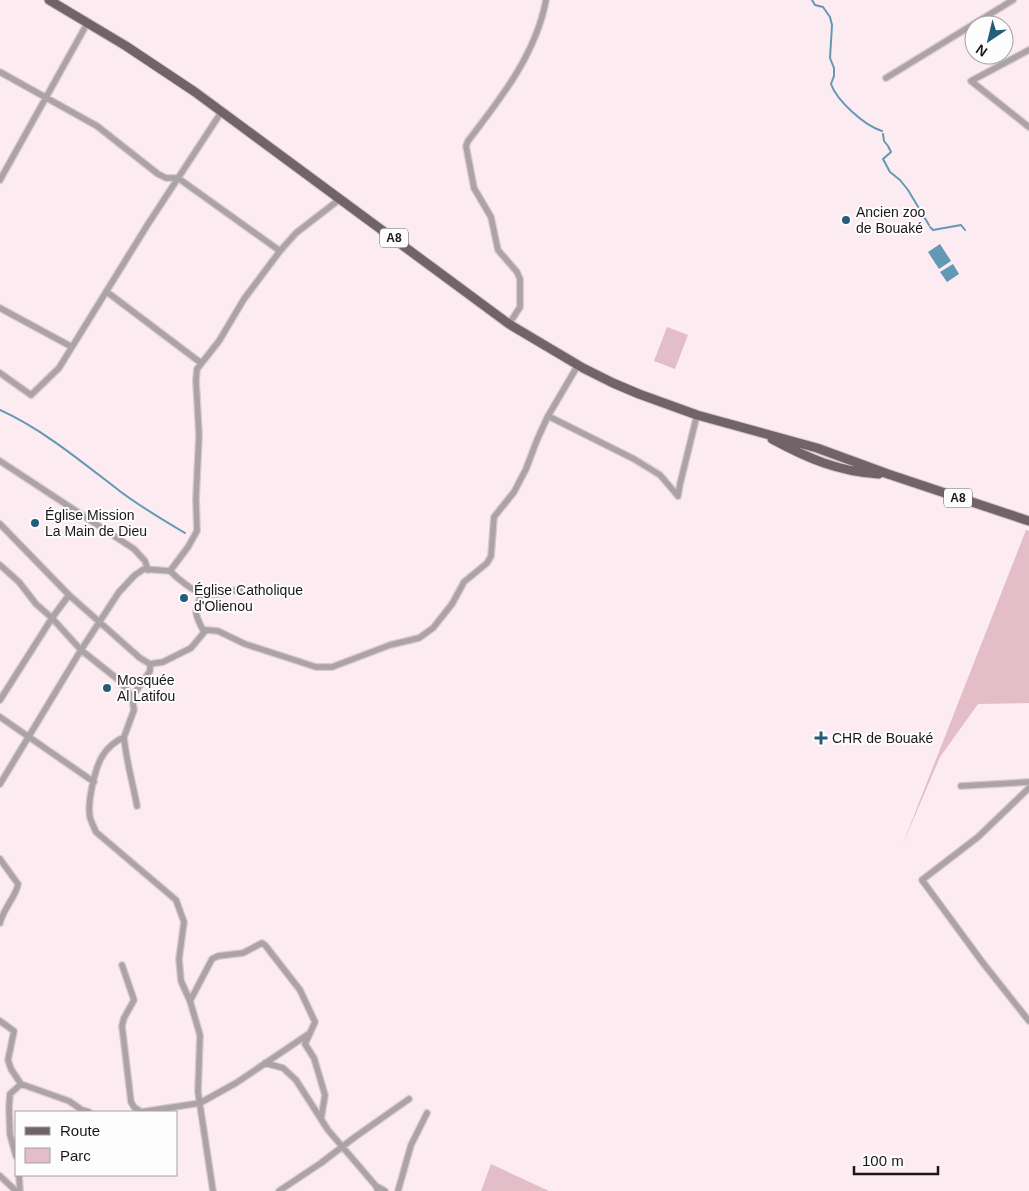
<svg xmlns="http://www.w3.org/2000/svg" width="1029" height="1191" font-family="Helvetica,sans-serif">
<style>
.green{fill:#e3bdc8}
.water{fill:#6299b5}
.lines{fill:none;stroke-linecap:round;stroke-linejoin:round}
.stream{stroke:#6299b5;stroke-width:2}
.street-casing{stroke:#d8c9ce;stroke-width:8}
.primary-casing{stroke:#d8c9ce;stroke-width:11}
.street{stroke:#aba3a5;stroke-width:5.5}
.primary{stroke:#716468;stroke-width:9}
.poi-dot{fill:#245d77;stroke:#fdfdfd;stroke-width:2}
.labels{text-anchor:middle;stroke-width:4;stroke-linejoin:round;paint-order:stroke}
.shield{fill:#fdfdfd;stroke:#605c5d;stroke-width:1}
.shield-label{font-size:12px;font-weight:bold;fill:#1d1719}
.poi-label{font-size:14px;fill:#1d1719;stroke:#fdfdfd;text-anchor:start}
</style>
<rect width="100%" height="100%" fill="#fcebf0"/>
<!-- green -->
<path class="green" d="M667 327 688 335 675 369 654 361Z
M1026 530 1029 531V703L978 704 940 757 902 846Z
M491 1164 549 1191H481Z"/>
<!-- water -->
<path class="water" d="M940 244 951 261 939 269 928 252Z
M953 264 959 274 947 282 940 272Z"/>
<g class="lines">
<!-- stream -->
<path class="stream" d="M812 0 815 5 823 7 830 17 832 25 830 58 834 68V76L831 84C837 101 865 126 882 131
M883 134 884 141 888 146 891 152 883 159 890 172 900 180 908 190 929 225
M930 227 933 230 961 225 965 230
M0 410C44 430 83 463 121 492 141 507 163 520 185 533"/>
<defs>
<path id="street" d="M1029 50 971 81 1029 127
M0 72 97 126 158 174 166 178H178L280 251
M886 78 1013 0
M0 180 88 22
M107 292 201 363
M0 308 72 347
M509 324 520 307V279L517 272 498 250 491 217 474 188 466 146 468 141C501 98 536 54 546 0
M0 373 31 395 59 368 148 224 222 111
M548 416 634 459 660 475 678 496
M0 461 134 549 145 561 148 570
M678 496 680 484 697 415
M0 524 69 595 140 658 150 664 163 662 191 648 206 630 218 631 245 644 316 667H332L390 645 419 638 433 628 452 604 464 582 487 563 491 556 494 517 514 492 526 469 537 440 548 416 578 365
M0 565 19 582 36 604 52 618 81 650 120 681 132 697 134 710 124 737C116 741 108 747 103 755 95 767 87 803 90 817 91 822 94 827 96 832L176 900 184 922 179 959 181 981 190 1001 200 1035 198 1092 213 1191
M170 571C177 578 194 592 203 594 216 596 231 591 244 588
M202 594C193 612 195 615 204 632
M132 697 150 671V664
M0 700 52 618 69 595
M0 717 94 782
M124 737C126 761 133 783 137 806
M0 784 81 650 119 592 135 575 144 569 170 571 188 547 197 531 196 499 199 435 196 381 197 369 219 341 244 299 280 251 296 233 340 199
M961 786 1029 782
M1029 788 978 837 922 880 983 963 1029 1021
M0 859 18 884C17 895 3 909 0 923
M122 965 134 1000 124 1018 122 1026 131 1102 134 1107 141 1112 200 1103 236 1083 310 1033
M190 1001 212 959 218 956 243 953 262 943 265 945 300 990 315 1022 305 1044 314 1058 325 1095 321 1119
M0 1021 14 1031 8 1060 11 1069 21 1084 69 1101 82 1110 89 1112
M265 1063 283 1068 296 1080 328 1130 376 1186 378 1191
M16 1156 10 1135 9 1107 10 1094 21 1084
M19 1175 20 1191
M0 1176 16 1191
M376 1186 385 1191
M279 1191 321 1163 355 1137 409 1099
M398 1191 411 1145 427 1113"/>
<path id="primary" d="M49 0 126 46 195 92 509 324 583 368 613 383 639 394 697 415 817 448 888 474 1029 521
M772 439C807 458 839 472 879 474"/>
</defs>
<!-- street casing -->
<use href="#street" class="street-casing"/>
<!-- primary casing -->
<use href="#primary" class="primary-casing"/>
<!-- street -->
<use href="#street" class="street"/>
<!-- primary -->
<use href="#primary" class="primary"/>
</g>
<!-- markers -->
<g class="poi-dot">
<circle cx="846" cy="220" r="5"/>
<circle cx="35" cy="523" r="5"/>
<circle cx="184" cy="598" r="5"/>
<circle cx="107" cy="688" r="5"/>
<path d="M818.5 730.5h5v5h5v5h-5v5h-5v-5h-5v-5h5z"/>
</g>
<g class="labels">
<!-- shield labels -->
<g class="shield">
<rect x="380" y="228.5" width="28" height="19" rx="4"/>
<rect x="944" y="488.5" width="28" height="19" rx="4"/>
</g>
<g class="shield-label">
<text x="394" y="242">A8</text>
<text x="958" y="502">A8</text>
</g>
<!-- poi labels -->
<g class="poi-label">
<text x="856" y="217">Ancien zoo<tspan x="856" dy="16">de Bouaké</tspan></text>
<text x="45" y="520">Église Mission<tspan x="45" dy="16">La Main de Dieu</tspan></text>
<text x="194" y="595">Église Catholique<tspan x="194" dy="16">d'Olienou</tspan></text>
<text x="117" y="685">Mosquée<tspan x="117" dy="16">Al Latifou</tspan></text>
<text x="832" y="743">CHR de Bouaké</text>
</g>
</g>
<!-- legend -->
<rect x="15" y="1111" width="162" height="65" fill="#fdfdfd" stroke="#a3a1a2"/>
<rect x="25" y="1127" width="25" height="8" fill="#716468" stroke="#a3a1a2"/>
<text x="60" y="1136" font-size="15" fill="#1d1719">Route</text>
<rect x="25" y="1148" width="25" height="15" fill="#e3bdc8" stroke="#a3a1a2"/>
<text x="60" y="1161" font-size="15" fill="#1d1719">Parc</text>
<!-- north arrow -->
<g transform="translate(989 40) rotate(215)"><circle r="24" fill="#fdfdfd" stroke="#a3a1a2"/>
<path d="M0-4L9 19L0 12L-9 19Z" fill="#245d77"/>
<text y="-8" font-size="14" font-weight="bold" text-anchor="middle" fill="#1d1719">N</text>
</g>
<!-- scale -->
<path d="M854 1166v8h84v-8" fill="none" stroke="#1d1719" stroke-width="2.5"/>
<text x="862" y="1166" font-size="15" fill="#1d1719" stroke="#fdfdfd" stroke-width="4" paint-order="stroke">100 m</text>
</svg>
